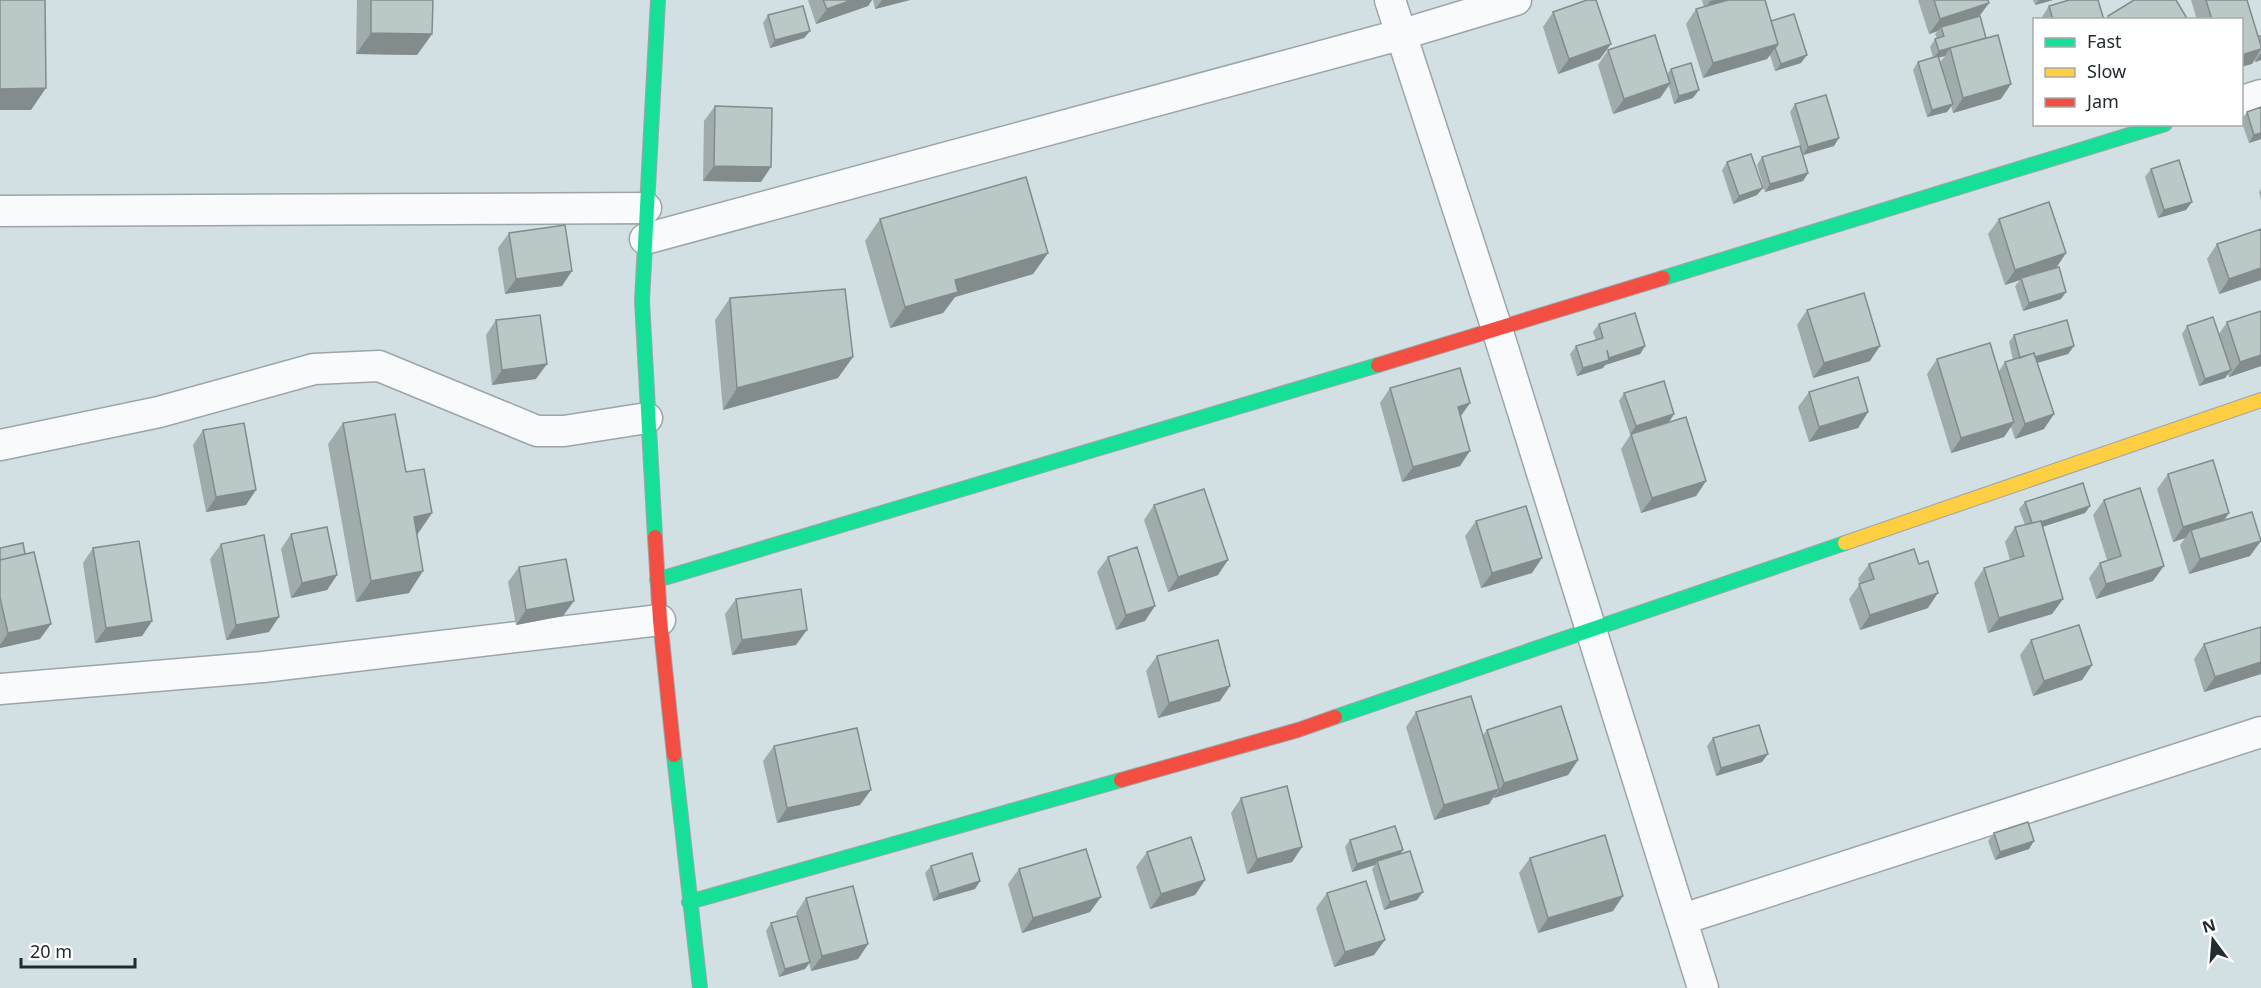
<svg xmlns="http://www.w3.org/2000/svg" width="2261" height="988" font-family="'Noto Sans',sans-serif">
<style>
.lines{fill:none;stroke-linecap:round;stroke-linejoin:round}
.street-casing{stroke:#9ca5a9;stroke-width:33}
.fast-casing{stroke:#9ca5a9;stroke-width:16}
.slow-casing{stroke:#9ca5a9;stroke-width:16}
.jam-casing{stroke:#9ca5a9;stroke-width:16}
.street{stroke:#f8fafb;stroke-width:30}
.fast{stroke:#16e098;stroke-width:14}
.slow{stroke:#ffcf43;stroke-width:14}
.jam{stroke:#f24e42;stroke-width:14}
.wall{fill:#a0acac;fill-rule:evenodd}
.shaded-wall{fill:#828c8c}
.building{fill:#bac8c8;stroke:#828c8c;stroke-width:1.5}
</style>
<rect width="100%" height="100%" fill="#d2dfe3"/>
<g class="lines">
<defs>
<path id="street" d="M1390 0 1497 329 1703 988
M2242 101 2261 95
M0 211 646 208
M645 239 1403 34 1516 0
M0 445 159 412 314 369 379 366 537 431H564L647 418
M0 689 263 667 660 620
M1683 919 2261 732"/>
<path id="fast" d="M1663 278 2165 124
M655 537 642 301 658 0
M657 580 1378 365
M1335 717 1845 543
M674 755 700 988
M689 902 1121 780"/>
<path id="slow" d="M1845 543 2261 400"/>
<path id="jam" d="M1378 365 1663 278
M655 537 660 620 674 755
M1121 780 1298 730 1335 717"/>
</defs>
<!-- street casing -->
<use href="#street" class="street-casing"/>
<!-- fast casing -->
<use href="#fast" class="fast-casing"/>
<!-- slow casing -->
<use href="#slow" class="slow-casing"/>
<!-- jam casing -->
<use href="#jam" class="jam-casing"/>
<!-- street -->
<use href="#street" class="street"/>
<!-- fast -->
<use href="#fast" class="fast"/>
<!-- slow -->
<use href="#slow" class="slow"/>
<!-- jam -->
<use href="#jam" class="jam"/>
</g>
<!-- wall -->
<path class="wall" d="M357 0H433L432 34 417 55 356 54Z
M808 0H872L868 6 816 24Z
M873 0H910L875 9Z
M1702 0H1765L1771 21 1801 63 1775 71 1770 55 1767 59 1703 78 1686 24 1696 9 1704 7Z
M1918 0H1988L1989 3 1979 16 2001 99 1953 113 1951 106 1947 112 1927 117 1913 70 1918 62 1933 57 1930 47 1935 39 1937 38 1935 34 1938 31 1929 34ZM1945 56 1940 62 1939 57Z
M2033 0H2053L2035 5Z
M2191 0H2247L2258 36H2261V60L2255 62 2254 60 2252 64 2241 20H2197Z
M2049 6 2104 20H2040Z
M1553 12 1600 59 1558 74 1543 27Z
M768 15 810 31 804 38 770 48 763 23Z
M1608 50 1667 74 1671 69 1693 98 1674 104 1669 86 1660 98 1613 114 1598 65Z
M1795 104 1834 146 1803 155 1790 112Z
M715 106 761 182 703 181 704 121Z
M2261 107V139L2249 143 2241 120 2247 112Z
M1762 157 1808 173 1803 181 1765 192 1757 165Z
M1727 162 1757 195 1733 204 1722 170Z
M2151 169 2186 210 2158 218 2145 177Z
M2261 189V200L2259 192Z
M880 219 1048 253 1033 274 955 297 943 313 890 328 865 241Z
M1999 219 2066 253 2056 268 2061 299 2023 311 2015 286 2020 280 2005 285 1988 234Z
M509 233 562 286 505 294 498 248Z
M2217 244 2261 280 2219 294 2207 259Z
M730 298 838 378 723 410 715 320Z
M1807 310 1870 361 1813 378 1797 325Z
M496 320 536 379 492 385 486 335Z
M2227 322 2261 366 2229 377 2228 374 2225 378 2199 386 2182 334 2187 326 2219 334Z
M1599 324 1645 346 1640 354 1605 365 1603 368 1577 376 1570 354 1576 346 1596 340 1593 332Z
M2014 335 2074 346 2068 354 2037 363 2044 429 2015 439 2011 427 2004 437 1951 453 1927 374 1937 359 1999 371 2005 362 2013 360 2009 342Z
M1390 388 1470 403 1461 416 1460 466 1402 482 1380 403Z
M1809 392 1868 412 1858 428 1809 442 1798 407Z
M1624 393 1674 414 1669 422 1630 434 1619 401Z
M343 423 406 472 432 513 417 534 409 593 356 602 328 444Z
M203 430 246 505 206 512 193 445Z
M1631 434 1706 481 1696 496 1641 513 1621 449Z
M2168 474 2224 520 2250 556 2189 574 2180 545 2185 538 2173 542 2157 489Z
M2104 500 2153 581 2096 599 2089 578 2100 563 2107 560 2093 515Z
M2025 502 2090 506 2085 513 2042 527 2063 599 2052 614 1988 633 1974 583 1984 568 2010 560 2005 542 2015 527 2025 525 2019 509Z
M1154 505 1218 575 1168 592 1144 520Z
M1476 521 1532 573 1481 588 1465 536Z
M291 534 337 575 327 590 291 598 281 549Z
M221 544 269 632 226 640 210 559Z
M0 548 25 554 40 639 0 648Z
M93 548 152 621 142 636 95 643 83 563Z
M1108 557 1145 621 1116 630 1097 572Z
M1869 564H1919L1928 608 1860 630 1849 599 1860 584 1858 579Z
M519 567 563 616 516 625 508 582Z
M736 599 796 645 732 655 725 614Z
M2261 627V674L2204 692 2194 659 2204 644Z
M2031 640 2092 665 2082 680 2033 696 2020 655Z
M1157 656 1220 701 1158 718 1146 671Z
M1416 712 1483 735 1487 730 1578 760 1568 775 1494 798 1493 797 1489 804 1434 820 1406 727Z
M1713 738 1762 762 1716 776 1707 746Z
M774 746 860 805 777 823 763 761Z
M1241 798 1302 847 1292 862 1247 874 1231 813Z
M1994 833 2029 849 1995 860 1988 841Z
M1350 840 1400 854 1417 900 1384 910 1372 869 1375 865 1352 872 1345 847Z
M1147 852 1205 880 1195 895 1150 909 1136 867Z
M1530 858 1613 911 1538 933 1519 873Z
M931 866 980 881 975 889 933 901 925 873Z
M1019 869 1090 912 1022 933 1008 884Z
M1327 893 1374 955 1334 967 1316 908Z
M806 898 868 944 858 959 811 971 809 963 805 969 779 977 766 931 771 923 797 916 796 913Z"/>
<!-- shaded-wall -->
<path class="shaded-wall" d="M852 0H872L868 6 816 24 827 9Z
M882 0H910L875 9Z
M1715 0H1735L1705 9 1710 1Z
M2039 0H2053L2035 5Z
M1989 3 1978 18 1941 27 1938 31 1929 34 1940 19Z
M810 31 804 38 770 48 775 40Z
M371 33 432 34 417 55 356 54Z
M1611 44 1600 59 1558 74 1569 59Z
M1778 44 1767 59 1703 78 1713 63Z
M1950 48 1945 56 1933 59 1939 51Z
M2261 49 2252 64 2241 67V55Z
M2260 54H2261V60L2255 62Z
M1807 55 1801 63 1775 71 1781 64Z
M1670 83 1660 98 1613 114 1624 99Z
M2011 84 2001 99 1953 113 1963 98Z
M46 88 31 110H0V89Z
M1699 90 1693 98 1674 104 1679 96Z
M1953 104 1947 112 1927 117 1932 110Z
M2261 133V139L2249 143 2254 135Z
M1839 138 1834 146 1803 155 1808 147Z
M714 166 771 167 761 182 703 181Z
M1808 173 1803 181 1765 192 1770 184Z
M1763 188 1757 195 1733 204 1739 196Z
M2192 202 2186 210 2158 218 2164 210Z
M1048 253 1033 274 955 297 943 313 890 328 905 307 955 280Z
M2066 253 2056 268 2005 285 2015 270Z
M2261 268V280L2219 294 2229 279Z
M572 271 562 286 505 294 516 279Z
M2066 292 2061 299 2023 311 2029 303Z
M1645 346 1640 354 1605 365 1603 368 1577 376 1583 368 1608 360 1609 358Z
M1880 346 1870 361 1813 378 1824 363Z
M2074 346 2068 354 2015 369 2021 361Z
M2261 355V366L2229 377 2240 362Z
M853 357 838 378 723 410 737 388Z
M547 364 536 379 492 385 502 370Z
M2231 370 2225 378 2199 386 2205 379Z
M1470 403 1459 418 1458 407Z
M1868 412 1858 428 1809 442 1819 427Z
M1674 414 1669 422 1630 434 1636 426Z
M2054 414 2044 429 2015 439 2025 424Z
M2014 422 2004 437 1951 453 1961 438Z
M1470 451 1460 466 1402 482 1413 467Z
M1706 481 1696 496 1641 513 1652 498Z
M256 490 246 505 206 512 216 497Z
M2090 506 2085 513 2027 532 2033 524Z
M432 513 417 535 414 517Z
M2229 513 2219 528 2191 530 2185 538 2173 542 2183 527Z
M2261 541 2250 556 2189 574 2200 559Z
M1542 558 1532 573 1481 588 1492 573Z
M1228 560 1218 575 1168 592 1178 577Z
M2164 566 2153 581 2096 599 2106 584Z
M423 571 409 593 356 602 371 581Z
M337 575 327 590 291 598 302 583Z
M1938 593 1928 608 1860 630 1870 615Z
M2063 599 2052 614 1988 633 1999 618Z
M574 601 563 616 516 625 526 610Z
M1155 606 1145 621 1116 630 1126 615Z
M279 617 269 632 226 640 236 625Z
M152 621 142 636 95 643 106 628Z
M51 624 40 639 0 648V645L8 633Z
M807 630 796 645 732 655 742 640Z
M2261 662V674L2204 692 2215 677Z
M2092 665 2082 680 2033 696 2044 681Z
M1230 686 1220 701 1158 718 1169 703Z
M1768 754 1762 762 1716 776 1721 768Z
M1578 760 1568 775 1494 798 1504 783Z
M1499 789 1489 804 1434 820 1444 805Z
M871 790 860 805 777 823 787 808Z
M2034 841 2029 849 1995 860 2000 852Z
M1302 847 1292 862 1247 874 1257 859Z
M1403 850 1397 858 1377 861 1375 865 1352 872 1357 864Z
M1205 880 1195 895 1150 909 1161 894Z
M980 881 975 889 933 901 939 894Z
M1423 892 1417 900 1384 910 1390 902Z
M1623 896 1613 911 1538 933 1548 918Z
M1101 897 1090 912 1022 933 1033 918Z
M1385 940 1374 955 1334 967 1345 952Z
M868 944 858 959 811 971 822 956Z
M810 962 805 969 779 977 785 969Z"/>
<!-- building -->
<path class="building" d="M0 0H45L46 88 0 89Z
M371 0H433L432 34 371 33Z
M823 0H852L827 9Z
M1587 0H1596L1611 44 1569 59 1553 12Z
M1728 0H1765L1778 44 1713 63 1696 9Z
M1934 0H1988L1989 3 1940 19Z
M2069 0H2098L2104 20H2053L2049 6Z
M2134 0H2176L2188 20H2111L2108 16Z
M2206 0H2247L2261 46V49L2241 55V20H2212Z
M803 6 810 31 775 40 768 15Z
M1794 14 1807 55 1781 64 1775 48 1778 44 1771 21Z
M1980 16 1986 38 1939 51 1935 39 1944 36 1941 27Z
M1655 35 1670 83 1624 99 1608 50Z
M1998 35 2011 84 1963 98 1950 48Z
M2258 36H2261V46Z
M1938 56 1953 104 1932 110 1918 62Z
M1691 63 1699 90 1679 96 1671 69Z
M1826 95 1839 138 1808 147 1795 104Z
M715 106 772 108 771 167 714 166Z
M2261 107V133L2254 135 2247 112Z
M1800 146 1808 173 1770 184 1762 157Z
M1751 154 1763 188 1739 196 1727 162Z
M2179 160 2192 202 2164 210 2151 169Z
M1026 177 1048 253 955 280 958 292 905 307 880 219Z
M2049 202 2066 253 2015 270 1999 219Z
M565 225 572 271 516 279 509 233Z
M2261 229V268L2229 279 2217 244Z
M2059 267 2066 292 2029 303 2021 278Z
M845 289 853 357 737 388 730 298Z
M1864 293 1880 346 1824 363 1807 310Z
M2261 311V355L2240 362 2227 322Z
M1635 313 1645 346 1609 358 1607 350 1609 360 1583 368 1576 346 1603 338 1599 324Z
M540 315 547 364 502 370 496 320Z
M2213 317 2231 370 2205 379 2187 326Z
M2067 320 2074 346 2035 357 2034 353 2020 358 2014 335Z
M1990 343 2014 422 1961 438 1937 359Z
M2034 353 2054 414 2025 424 2005 362Z
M1460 368 1470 403 1458 407 1470 451 1413 467 1390 388Z
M1858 377 1868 412 1819 427 1809 392Z
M1664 381 1674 414 1636 426 1624 393Z
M395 414 406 472 424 469 432 513 414 517 423 571 371 581 343 423Z
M1686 417 1706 481 1652 498 1631 434Z
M244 423 256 490 216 497 203 430Z
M2213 460 2229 513 2183 527 2168 474Z
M2083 483 2090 506 2041 522V521L2032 523 2025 502Z
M2140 488 2164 566 2106 584 2100 563 2121 556 2104 500Z
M1204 489 1228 560 1178 577 1154 505Z
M1526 506 1542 558 1492 573 1476 521Z
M2252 512 2261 541 2200 559 2191 530Z
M2041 521 2063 599 1999 618 1984 568 2024 556 2015 527Z
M327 527 337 575 302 583 291 534Z
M264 535 279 617 236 625 221 544Z
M139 541 152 621 106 628 93 548Z
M23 543 25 554 0 560V548Z
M1137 547 1155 606 1126 615 1108 557Z
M1914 549 1919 564 1928 561 1938 593 1870 615 1859 584 1874 579 1869 564Z
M34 552 51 624 8 633 0 598V560Z
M566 559 574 601 526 610 519 567Z
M801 589 807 630 742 640 736 599Z
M2079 625 2092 665 2044 681 2031 640Z
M2261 627V662L2215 677 2204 644Z
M1218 640 1230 686 1169 703 1157 656Z
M1471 696 1499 789 1444 805 1416 712Z
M1561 706 1578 760 1504 783 1487 730Z
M1759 725 1768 754 1721 768 1713 738Z
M857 728 871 790 787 808 774 746Z
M1287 786 1302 847 1257 859 1241 798Z
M2028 822 2034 841 2000 852 1994 833Z
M1395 826 1403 850 1357 864 1350 840Z
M1605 835 1623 896 1548 918 1530 858Z
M1191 837 1205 880 1161 894 1147 852Z
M1086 849 1101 897 1033 918 1019 869Z
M1410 851 1423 892 1390 902 1377 861Z
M972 853 980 881 939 894 931 866Z
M1366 881 1385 940 1345 952 1327 893Z
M853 886 868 944 822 956 806 898Z
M797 916 810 962 785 969 771 923Z"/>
<!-- legend -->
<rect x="2033" y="18" width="210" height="108" fill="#ffffff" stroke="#a7aaab" stroke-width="1.5"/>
<rect x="2045" y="38" width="30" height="9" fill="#16e098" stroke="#a7aaab" stroke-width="1.5"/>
<text x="2087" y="48" font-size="18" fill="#222b2e">Fast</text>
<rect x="2045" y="68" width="30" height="9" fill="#ffcf43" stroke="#a7aaab" stroke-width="1.5"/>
<text x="2087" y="78" font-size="18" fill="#222b2e">Slow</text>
<rect x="2045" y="98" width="30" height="9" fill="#f24e42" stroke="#a7aaab" stroke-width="1.5"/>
<text x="2087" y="108" font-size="18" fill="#222b2e">Jam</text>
<!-- north arrow -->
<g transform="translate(2213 940) rotate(344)" stroke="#ffffff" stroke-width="4.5" paint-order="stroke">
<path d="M0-4.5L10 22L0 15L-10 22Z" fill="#222b2e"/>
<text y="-9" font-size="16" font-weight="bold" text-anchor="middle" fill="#222b2e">N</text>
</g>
<!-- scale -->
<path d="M21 958v9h114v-9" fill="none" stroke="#222b2e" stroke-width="3"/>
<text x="30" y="958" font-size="18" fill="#222b2e" stroke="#ffffff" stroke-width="4.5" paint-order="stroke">20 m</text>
</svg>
